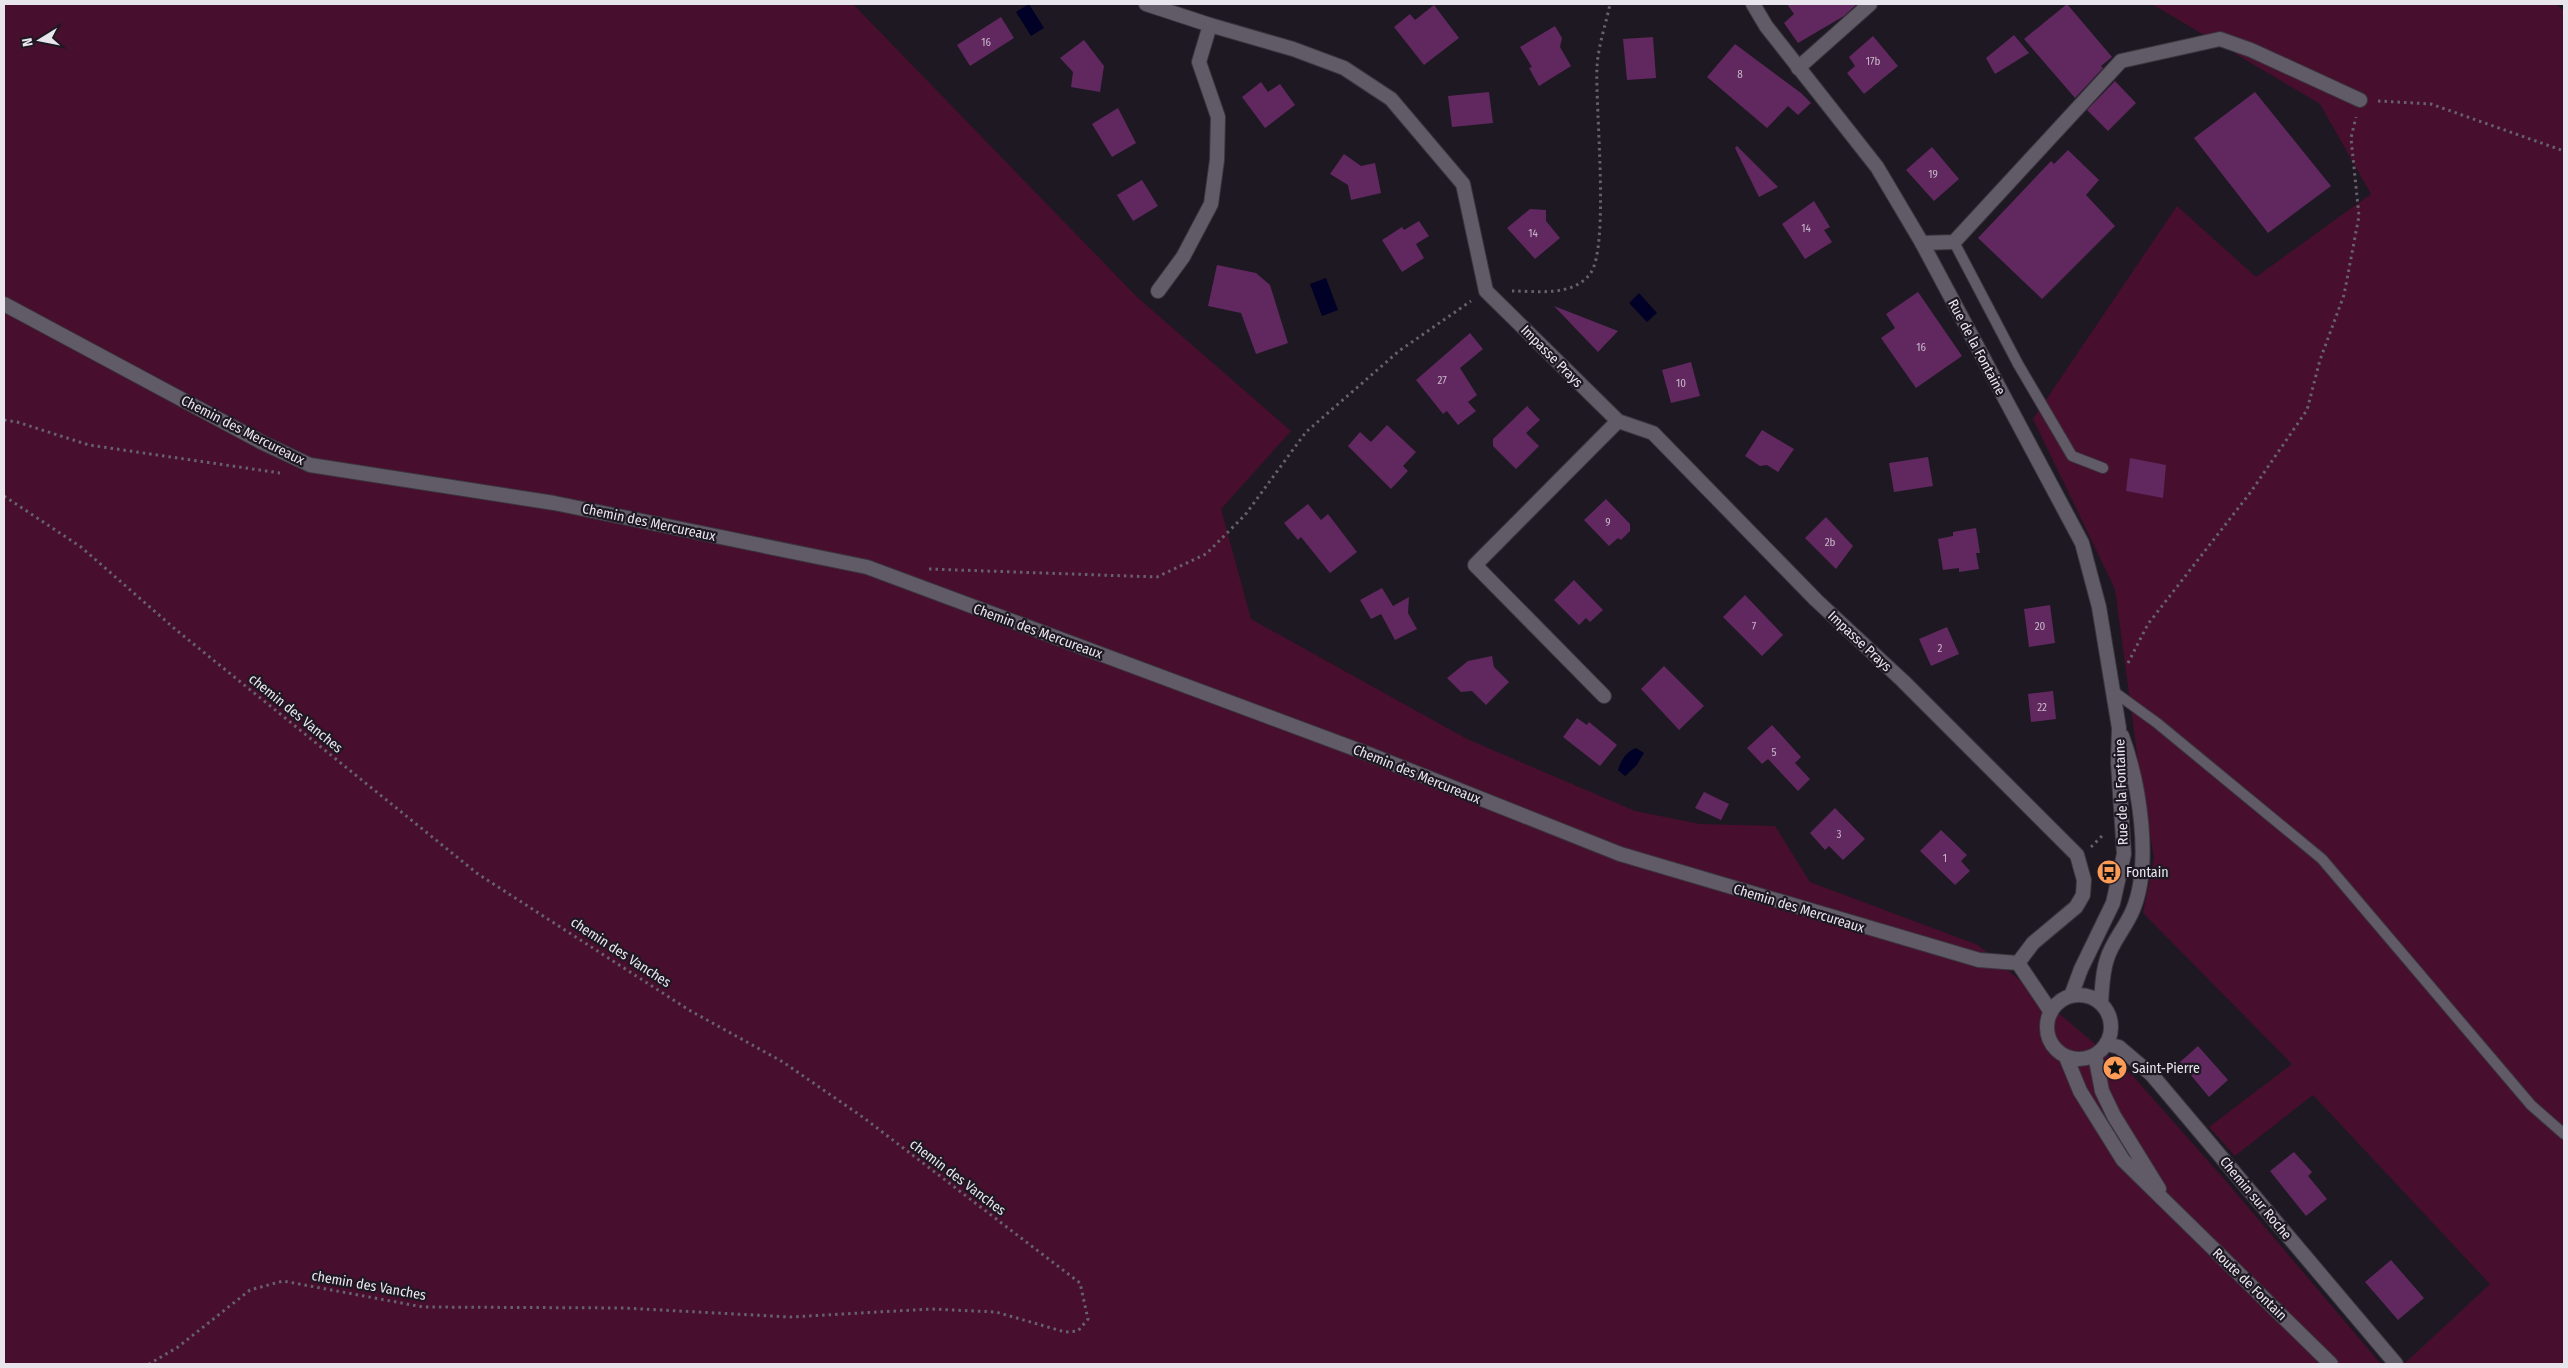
<svg xmlns="http://www.w3.org/2000/svg" width="2568" height="1368" font-family="'Fira Sans Condensed',sans-serif">
<style>
.green{fill:#470e2e}
.water{fill:#010026}
.building{fill:#60285e}
.lines{fill:none;stroke-linecap:round;stroke-linejoin:round}
.service-casing{stroke:#3a363e;stroke-width:12}
.minor-casing{stroke:#3a363e;stroke-width:16}
.tertiary-casing{stroke:#3a363e;stroke-width:16}
.path{stroke:#66616b;stroke-width:3;stroke-dasharray:2.5 4;stroke-linecap:butt}
.service{stroke:#615b68;stroke-width:10}
.minor{stroke:#615b68;stroke-width:14}
.tertiary{stroke:#615b68;stroke-width:14}
.labels{text-anchor:middle;stroke-width:4.5;stroke-linejoin:round;paint-order:stroke}
.number-label{font-size:11px;fill:#c7b6c9}
.street-label{font-size:14px;fill:#e9e5ed;stroke:#1e1823}
.poi-label{font-size:14px;fill:#e9e5ed;stroke:#1e1823;text-anchor:start}
</style>
<rect width="100%" height="100%" fill="#1e1823"/>
<!-- green -->
<path class="green" d="M4 4H853L1137 297 1291 431 1221 509 1251 619 1467 739 1635 811 1700 824 1775 826 1810 882 1978 945 2133 1076 2225 1180 2381 1364H4Z
M2152 4H2556L2564 11V1364H2404L2490 1284 2313 1095 2235 1156 2209 1127 2292 1064 2143 913 2154 858 2140 776 2115 589 2033 419 2177 206 2256 277 2371 194 2320 104Z"/>
<!-- water -->
<path class="water" d="M1029 4 1044 28 1031 36 1016 12Z
M1326 278 1338 310 1322 316 1310 284Z
M1639 293 1657 313 1647 322 1629 303Z
M1636 748 1644 753 1636 766 1625 776 1618 770C1621 760 1626 752 1636 748Z"/>
<!-- building -->
<path class="building" d="M1787 4H1857L1844 16 1798 43 1784 23 1794 14Z
M2067 4 2112 57 2101 66 2103 68 2075 98 2024 39Z
M1434 5 1459 38 1424 65 1394 27 1410 14 1415 20Z
M1001 17 1014 38 970 66 957 45Z
M1555 26 1562 38 1560 47 1571 66 1539 86 1529 68 1532 67 1520 47Z
M2014 35 2029 53 1995 74 1986 58Z
M1873 36 1898 66 1864 94 1847 73 1855 66 1849 57Z
M1653 37 1656 78 1627 80 1623 39Z
M1084 40 1104 66 1100 92 1071 87 1073 72 1060 58Z
M1735 44 1801 93 1811 103 1798 115 1788 106 1767 128 1707 77Z
M2115 81 2136 103 2108 131 2087 110Z
M1261 82 1268 92 1280 84 1295 105 1265 128 1242 97Z
M1489 92 1493 123 1452 127 1448 96Z
M2255 92 2331 186 2268 233 2194 138Z
M1118 108 1136 143 1112 157 1092 124Z
M1737 146 1778 187 1759 197 1735 148Z
M1932 147 1959 179 1934 201 1906 170Z
M2068 150 2099 180 2086 195 2115 226 2042 299 1978 238 2051 161 2054 164Z
M1344 154 1361 166 1375 163 1381 193 1351 200 1348 185 1330 174Z
M1142 180 1158 206 1133 221 1117 195Z
M1814 201 1830 227 1824 230 1832 242 1805 259 1782 224Z
M1530 209 1546 210V221L1560 238 1535 259 1507 228Z
M1419 221 1429 236 1416 244 1424 258 1402 272 1382 240 1402 227 1404 230Z
M1217 265 1256 273 1270 285 1288 343 1256 354 1241 313 1208 306Z
M1918 292 1962 356 1916 388 1881 338 1895 328 1886 314Z
M1554 306 1618 331 1598 352Z
M1470 333 1483 349 1460 368 1477 395 1468 402 1476 411 1458 425 1447 411 1443 414 1416 380Z
M1691 362 1700 396 1671 403 1662 370Z
M1527 406 1540 420 1526 433 1539 446 1516 469 1493 446V439Z
M1387 425 1416 452 1403 466 1408 471 1391 489 1348 446 1360 432 1371 442Z
M1762 430 1794 449 1778 472 1767 465 1760 466 1745 456Z
M1928 457 1933 486 1894 492 1889 463Z
M2130 458 2166 465 2163 498 2126 491Z
M1606 499 1630 524V531L1621 540 1618 538 1609 546 1584 520Z
M1308 504 1321 520 1328 514 1357 552 1330 573 1301 537 1298 540 1284 523Z
M1826 517 1853 546 1836 569 1805 538Z
M1976 528 1980 553H1976L1979 569 1959 572V568L1943 570 1938 539 1953 536V532Z
M1574 580 1603 610 1590 622 1586 618 1579 625 1554 600Z
M1382 588 1393 606 1409 597 1408 613 1417 629 1395 640 1381 614 1371 619 1360 600Z
M1745 595 1783 635 1762 656 1723 617Z
M2050 605 2055 643 2029 647 2024 609Z
M1947 627 1959 654 1931 666 1919 639Z
M1492 656 1494 667 1509 682 1486 705 1472 691 1461 692 1447 678 1468 661Z
M1664 666 1704 706 1679 730 1641 689Z
M2053 691 2056 719 2031 722 2028 694Z
M1577 718 1587 725 1589 722 1617 745 1600 766 1563 737Z
M1772 725 1801 757 1795 763 1810 779 1798 791 1768 759 1762 764 1747 748Z
M1704 792 1729 804 1721 820 1695 808Z
M1835 808 1865 839 1843 860 1829 846 1825 850 1810 833Z
M1941 830 1967 855 1961 861 1970 871 1955 885 1920 851Z
M2198 1046 2228 1080 2209 1097 2180 1062Z
M2294 1152 2312 1172 2308 1176 2327 1199 2306 1216 2270 1171Z
M2391 1260 2424 1298 2398 1320 2365 1282Z"/>
<g class="lines">
<defs>
<path id="service" d="M1954 242 2018 364 2072 456 2103 468
M2113 691 2157 723 2322 859 2531 1105 2564 1134"/>
<path id="minor" d="M1146 4 1210 25 1293 49 1344 68 1391 99 1463 184 1486 291 1618 421 1653 433 1816 600 1903 681 2077 855 2084 880 2083 895 2076 907 2033 943 2018 963
M1798 68 1870 4
M1922 243 1954 242 2121 61 2220 39 2251 50 2360 100
M1158 291 1183 257 1211 204 1217 160 1218 117 1199 62 1210 25
M4 304 263 443 310 465 554 503 867 567 1366 753 1620 854 1979 960 2018 963
M1604 696 1475 565 1618 421
M2018 963 2051 1012
M2106 1044 2119 1047 2152 1075 2396 1364"/>
<path id="tertiary" d="M1753 4 1766 26 1877 167 1922 243 2082 543 2099 607 2119 728 2118 763 2124 854 2113 903 2081 969 2071 996
M2047 1027a32 32 0 1 1 64 0a32 32 0 1 1-64 0Z
M2101 1004C2102 989 2102 973 2107 959 2112 942 2125 928 2132 912 2153 865 2139 782 2122 736
M2095 1055 2102 1091 2114 1116 2159 1189
M2066 1057 2080 1091 2123 1160 2331 1364"/>
</defs>
<!-- service casing -->
<use href="#service" class="service-casing"/>
<!-- minor casing -->
<use href="#minor" class="minor-casing"/>
<!-- tertiary casing -->
<use href="#tertiary" class="tertiary-casing"/>
<!-- path -->
<path class="path" d="M2378 101 2431 104 2564 151
M1512 291C1537 291 1572 297 1590 274 1610 248 1595 107 1597 67 1598 46 1606 24 1610 4
M4 420 17 422 89 445 280 473
M4 496 81 547 175 629 478 874 689 1010 783 1062 864 1118 1080 1283 1088 1319 1078 1331 1065 1332 996 1312 931 1309 790 1317 624 1308 423 1307 283 1281 250 1290 178 1347 149 1364
M929 569 1157 577 1206 554 1245 515 1306 432 1399 351 1471 301
M2128 663 2148 624 2250 493 2307 410 2320 360 2344 295 2359 216 2351 138 2356 117
M2091 847 2104 834"/>
<!-- service -->
<use href="#service" class="service"/>
<!-- minor -->
<use href="#minor" class="minor"/>
<!-- tertiary -->
<use href="#tertiary" class="tertiary"/>
</g>
<!-- icons -->
<defs>
<symbol id="bus-disc" viewBox="-11 -11 22 22"><circle r="9.5" fill="#fd9c56" stroke="#1e1823"/><path d="M-5-6H5V4H4V6H2V4H-2V6H-4V4H-5ZM-3.5-4V0h7V-4ZM-3.5 1.2v1.5H-2V1.2ZM2 1.2v1.5H3.5V1.2Z" fill="#111"/></symbol>
<symbol id="sight-disc" viewBox="-11 -11 22 22"><circle r="9.5" fill="#fd9c56" stroke="#1e1823"/><path d="M0-6L1.8-2.2L6-1.7L2.9 1.2L3.7 5.4L0 3.3L-3.7 5.4L-2.9 1.2L-6-1.7L-1.8-2.2Z" fill="#111"/></symbol>
</defs>
<g fill-rule="evenodd">
<use href="#bus-disc" x="2095" y="858" width="28" height="28"/>
<use href="#sight-disc" x="2101" y="1054" width="28" height="28"/>
</g>
<g class="labels">
<!-- number labels -->
<g class="number-label">
<text x="986" y="46">16</text>
<text x="1873" y="65">17b</text>
<text x="1740" y="78">8</text>
<text x="1933" y="178">19</text>
<text x="1806" y="232">14</text>
<text x="1533" y="237">14</text>
<text x="1921" y="351">16</text>
<text x="1442" y="384">27</text>
<text x="1681" y="387">10</text>
<text x="1608" y="526">9</text>
<text x="1830" y="546">2b</text>
<text x="1754" y="630">7</text>
<text x="2040" y="630">20</text>
<text x="1940" y="652">2</text>
<text x="2042" y="711">22</text>
<text x="1774" y="756">5</text>
<text x="1839" y="838">3</text>
<text x="1945" y="862">1</text>
</g>
<!-- street labels -->
<g class="street-label">
<text transform="translate(1977 347) rotate(62)" y="5">Rue de la Fontaine</text>
<text transform="translate(1552 356) rotate(45)" y="5">Impasse Prays</text>
<text transform="translate(243 430) rotate(27)" y="5">Chemin des Mercureaux</text>
<text transform="translate(649 522) rotate(12)" y="5">Chemin des Mercureaux</text>
<text transform="translate(1038 631) rotate(20)" y="5">Chemin des Mercureaux</text>
<text transform="translate(1860 641) rotate(43)" y="5">Impasse Prays</text>
<text transform="translate(296 713) rotate(39)" y="5">chemin des Vanches</text>
<text transform="translate(1417 774) rotate(22)" y="5">Chemin des Mercureaux</text>
<text transform="translate(2121 792) rotate(-92)" y="5">Rue de la Fontaine</text>
<text transform="translate(1799 908) rotate(17)" y="5">Chemin des Mercureaux</text>
<text transform="translate(621 952) rotate(33)" y="5">chemin des Vanches</text>
<text transform="translate(958 1177) rotate(37)" y="5">chemin des Vanches</text>
<text transform="translate(2256 1198) rotate(50)" y="5">Chemin sur Roche</text>
<text transform="translate(2250 1284) rotate(44)" y="5">Route de Fontain</text>
<text transform="translate(369 1285) rotate(10)" y="5">chemin des Vanches</text>
</g>
<!-- poi labels -->
<g class="poi-label">
<text x="2126" y="877">Fontain</text>
<text x="2132" y="1073">Saint-Pierre</text>
</g>
</g>
<!-- border -->
<rect width="2568" height="1368" fill="none" stroke="#e9e5ed" stroke-width="10"/>
<!-- north arrow -->
<g transform="translate(40 40) rotate(260)" stroke="#1e1823" stroke-width="4" paint-order="stroke">
<path d="M0-4L9 19L0 12L-9 19Z" fill="#e9e5ed"/>
<text y="-8" font-size="14" font-weight="bold" text-anchor="middle" fill="#e9e5ed">N</text>
</g>
</svg>
